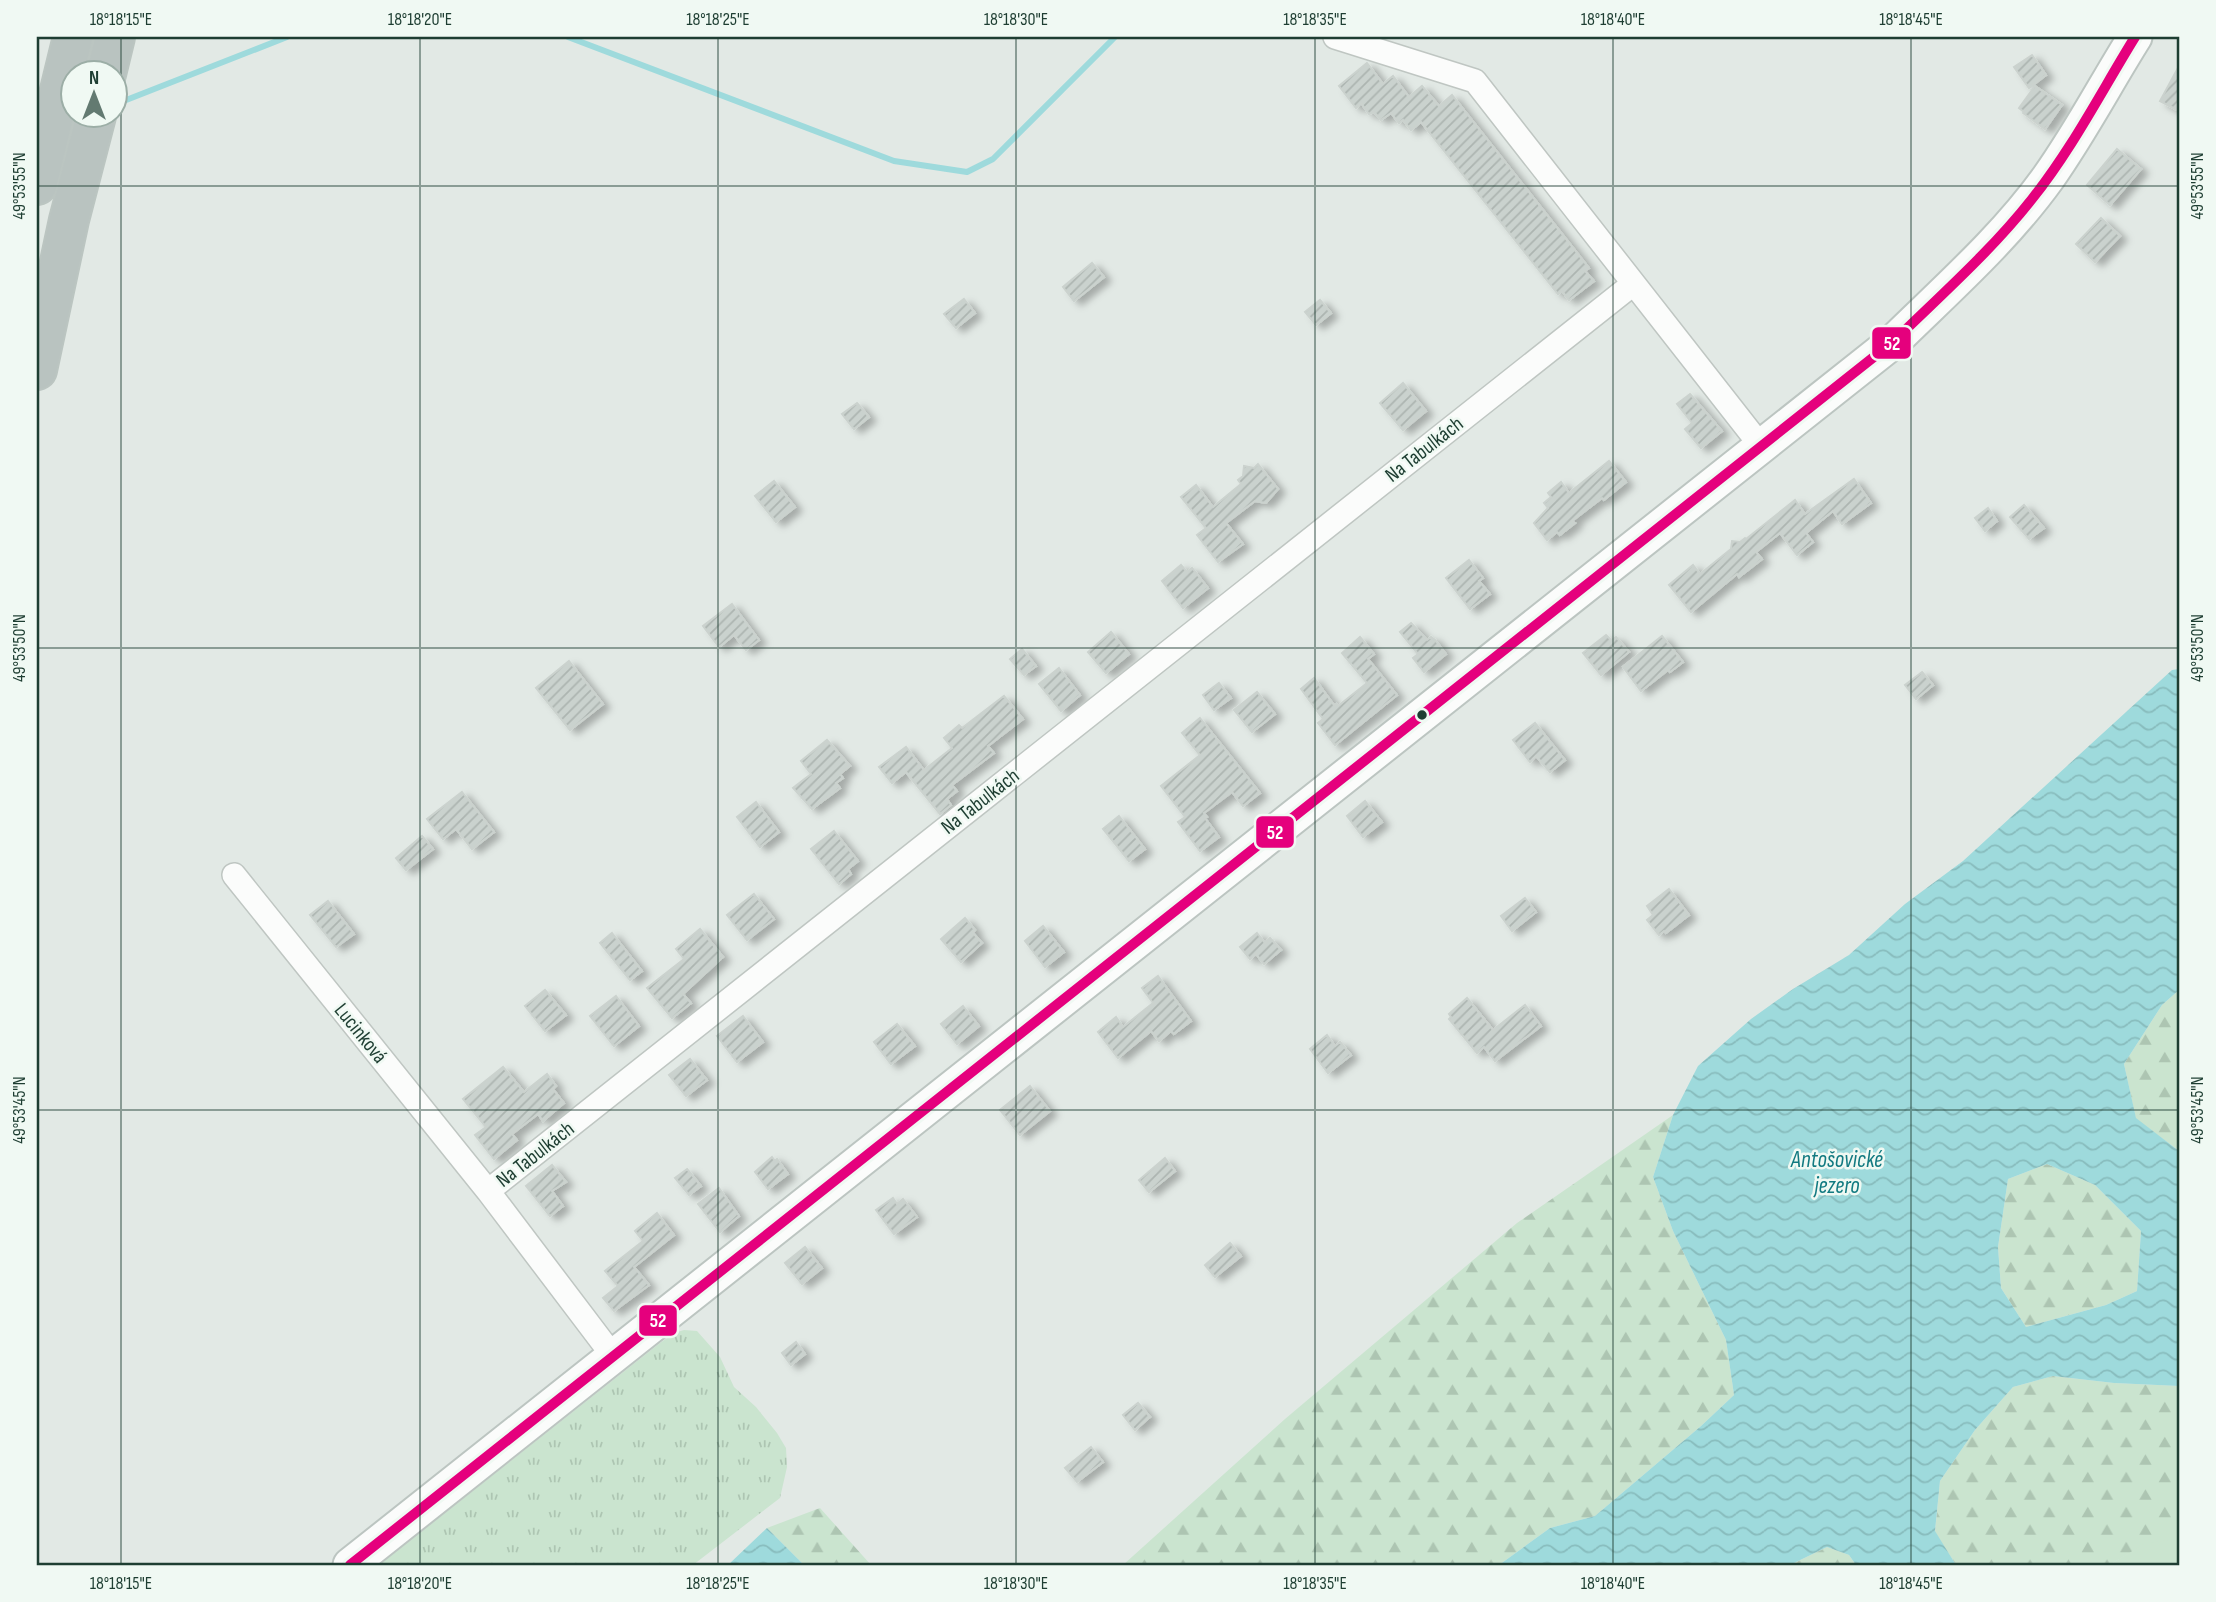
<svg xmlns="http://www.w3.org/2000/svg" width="2216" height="1602" font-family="'Sofia Sans Condensed',sans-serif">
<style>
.grass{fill:url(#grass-tufts)}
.forest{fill:url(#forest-firs)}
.park{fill:#cae4cf}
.water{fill:url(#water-waves);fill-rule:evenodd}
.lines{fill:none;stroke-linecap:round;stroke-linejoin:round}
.stream{stroke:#9edadc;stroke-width:6}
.building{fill:url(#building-hatch);stroke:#cbd2ce;stroke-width:2;filter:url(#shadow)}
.street-casing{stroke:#bfc6c2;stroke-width:26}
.secondary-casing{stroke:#bcc5c1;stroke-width:37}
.highway-casing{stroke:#bbc5c1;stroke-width:42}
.street{stroke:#fbfcfb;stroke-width:23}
.secondary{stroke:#fbfcfb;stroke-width:33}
.highway{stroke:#b9c3c0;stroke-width:38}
.bus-1-casing{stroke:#f0f9f3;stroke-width:16}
.bus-1{stroke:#e5007d;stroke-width:10}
.ticks{fill:none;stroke:#1e3e32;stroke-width:2;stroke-opacity:0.45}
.bus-dot{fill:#1e3e32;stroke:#f0f9f3;stroke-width:2.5}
.labels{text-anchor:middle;stroke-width:5;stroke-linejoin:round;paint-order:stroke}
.street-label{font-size:21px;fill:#1e3e32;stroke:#f0f9f3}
.water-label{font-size:23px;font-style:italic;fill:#127a81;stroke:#f0f9f3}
.line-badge{stroke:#f0f9f3;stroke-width:2.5}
.badge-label{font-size:19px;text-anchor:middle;font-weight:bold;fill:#fff}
.neatline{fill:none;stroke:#1e3e32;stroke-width:2.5}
.ticks-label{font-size:18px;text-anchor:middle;fill:#1e3e32}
</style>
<defs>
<pattern id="grass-tufts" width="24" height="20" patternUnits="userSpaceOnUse" patternTransform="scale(1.75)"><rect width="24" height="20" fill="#cae4cf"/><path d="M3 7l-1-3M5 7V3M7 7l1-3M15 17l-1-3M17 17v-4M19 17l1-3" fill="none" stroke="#adc5b2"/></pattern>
<pattern id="forest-firs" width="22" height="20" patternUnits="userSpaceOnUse" patternTransform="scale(1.75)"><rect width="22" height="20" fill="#cae4cf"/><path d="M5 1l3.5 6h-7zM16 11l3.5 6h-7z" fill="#adc5b2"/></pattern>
<pattern id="water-waves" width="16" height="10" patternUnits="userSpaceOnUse" patternTransform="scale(1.75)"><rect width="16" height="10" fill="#9edadc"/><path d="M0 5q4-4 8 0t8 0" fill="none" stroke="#88bcbd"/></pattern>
<pattern id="building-hatch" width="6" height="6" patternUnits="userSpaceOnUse" patternTransform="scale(1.75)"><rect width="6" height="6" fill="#cad2ce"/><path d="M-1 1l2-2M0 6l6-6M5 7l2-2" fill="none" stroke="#adb5b1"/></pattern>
<filter id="shadow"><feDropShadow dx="7" dy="4" stdDeviation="3.5" flood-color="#0004"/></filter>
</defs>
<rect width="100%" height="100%" fill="#e2e9e5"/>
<!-- grass -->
<path class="grass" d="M684 1330 697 1331 720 1357 734 1387 756 1407 777 1433 786 1448 787 1467 780 1498 693 1565H379L660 1343 674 1333Z"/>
<!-- forest -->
<path class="forest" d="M2179 990V1151L2136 1119 2124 1064 2162 1005Z
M1673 1115 1653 1177 1673 1231 1726 1340 1734 1395 1701 1426 1595 1516 1550 1528 1499 1565H1123L1285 1419 1517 1223Z
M2047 1164 2095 1185 2141 1231 2137 1291 2106 1305 2026 1327 2001 1288 1998 1247 2008 1179Z
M2053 1376 2114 1383 2179 1386V1540L2146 1544 2109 1565H1956L1935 1532 1940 1481 1975 1430 2013 1387Z
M820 1508 871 1565H804L767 1528Z
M1827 1547 1849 1555 1856 1565H1790Z"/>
<!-- park -->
<path class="park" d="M2179 1539V1565H2109L2146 1543Z"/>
<!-- water -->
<path class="water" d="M2179 669V990L2162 1005 2124 1064 2136 1118 2179 1151V1386L2114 1383 2053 1376 2013 1387 1975 1430 1940 1481 1935 1531 1956 1565H1856L1849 1555 1827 1547 1790 1565H1499L1550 1528 1595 1516 1701 1426 1734 1395 1726 1340 1673 1231 1653 1177 1673 1115 1698 1066 1751 1019 1793 989 1849 955 1905 904 1963 861 2172 670ZM2047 1164 2095 1185 2141 1231 2137 1291 2106 1305 2026 1327 2001 1288 1998 1247 2008 1179Z
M767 1528 804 1565H728Z"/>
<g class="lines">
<!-- stream -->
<path class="stream" d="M568 37 894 161 967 172 993 159 1115 37
M116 104 287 37"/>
</g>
<!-- building -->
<path class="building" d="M2032 55 2046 75 2029 88 2014 67Z
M1367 63 1383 84 1393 76 1409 97 1422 86 1439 106 1452 95 1589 268 1585 271 1594 281 1569 300 1562 291 1558 294 1421 122 1411 130 1403 120 1399 123 1391 113 1381 120 1374 112 1369 114 1361 103 1356 108 1339 86Z
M2179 66V111L2160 101Z
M2035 86 2062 105 2045 129 2023 113 2024 112 2019 108Z
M2117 149 2141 169 2110 205 2087 185Z
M2101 218 2120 236 2095 262 2076 244Z
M1092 263 1104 277 1074 301 1063 287Z
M964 299 975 313 956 328 944 314Z
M1320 300 1331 313 1316 325 1305 312Z
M1403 383 1426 411 1403 430 1380 403Z
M1690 394 1722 431 1701 448 1685 429 1692 423 1677 404Z
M857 403 869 417 854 429 842 414Z
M1609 461 1626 482 1604 500 1602 498 1572 521 1575 523 1560 535 1557 532 1547 540 1534 523 1548 508 1544 503 1551 497 1548 493 1561 482 1569 493Z
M1258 464 1278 489 1266 503 1255 501 1226 523 1243 544 1218 562 1197 535 1206 528 1181 497 1196 485 1213 507 1241 484 1238 480 1243 476 1244 466 1254 468Z
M1854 479 1871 503 1842 524 1833 511 1806 533 1813 542 1797 555 1780 533 1756 552 1762 559 1739 577 1737 574 1691 612 1669 585 1693 565 1700 574 1731 549 1732 541 1740 542 1745 538 1746 539 1795 500 1805 514Z
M774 481 795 507 776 522 755 496Z
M2024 505 2044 528 2029 539 2010 517Z
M1988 508 1997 521 1985 531 1975 518Z
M1469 560 1483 578 1479 581 1490 594 1470 609 1446 578Z
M1181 565 1187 572 1192 568 1208 588 1183 608 1162 581Z
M732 604 759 640 746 650 734 635 719 647 703 626Z
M1411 623 1427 640 1431 637 1435 640 1446 654 1424 672 1413 658 1418 654 1400 632Z
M1111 632 1129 654 1106 673 1088 652Z
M1606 635 1611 640 1616 637 1629 652 1601 675 1583 653Z
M1662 636 1683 662 1670 672 1668 670 1641 691 1623 667Z
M1360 637 1374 654 1368 659 1397 695 1335 745 1318 723 1323 719 1301 689 1314 678 1334 705 1336 704 1338 706 1367 683 1342 653Z
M1022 649 1036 666 1024 675 1010 659Z
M569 661 603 704 570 730 536 688Z
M1059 668 1080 695 1061 711 1039 684Z
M1922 672 1933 685 1916 699 1905 685Z
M1219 683 1231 698 1214 710 1203 695Z
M1257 692 1275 714 1252 732 1234 710Z
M1004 696 1023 719 988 746 994 753 952 785 957 791 947 799 951 805 940 814 906 772 892 783 879 767 906 747 924 770 952 748 944 738 959 725 962 728Z
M1200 718 1260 793 1243 806 1232 792 1204 813 1207 817 1205 818 1219 837 1200 851 1178 822 1185 817 1161 786 1200 755 1182 733Z
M1535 723 1565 760 1550 772 1536 756 1530 762 1513 740Z
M827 740 850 766 840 774 843 778 836 783 840 788 812 809 793 788 811 774 801 761Z
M462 792 494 832 472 849 456 829 443 839 427 819Z
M1365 801 1382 822 1363 837 1347 816Z
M756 802 779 832 760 847 737 817Z
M1119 816 1145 849 1129 861 1103 829Z
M834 831 858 861 848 869 851 874 839 884 811 849Z
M422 836 433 849 406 870 396 858Z
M1669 889 1689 915 1666 933 1664 931 1659 935 1647 920 1653 915 1647 906Z
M754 894 774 919 747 940 727 915Z
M1525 898 1536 912 1512 931 1501 916Z
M328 901 354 934 336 947 310 915Z
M965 918 975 930 973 933 982 943 961 962 941 939Z
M1043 926 1064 952 1045 967 1025 941Z
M700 929 723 957 683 994 691 1003 672 1018 647 988 684 959 676 949Z
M612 933 642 971 630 980 600 943Z
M1257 933 1265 943 1270 938 1281 950 1264 964 1256 954 1250 959 1240 947Z
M1158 976 1191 1021 1174 1034 1171 1031 1159 1041 1151 1031 1118 1058 1098 1032 1116 1017 1123 1027 1153 1003 1142 988Z
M545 990 566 1015 545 1031 525 1006Z
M616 996 639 1026 614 1046 590 1016Z
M1467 998 1493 1030 1525 1005 1541 1026 1495 1061 1484 1047 1477 1053 1449 1019 1451 1017 1449 1014Z
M963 1006 979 1026 957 1044 941 1024Z
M743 1016 763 1042 737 1062 717 1036Z
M897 1024 915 1046 891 1064 874 1042Z
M1327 1035 1335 1046 1340 1042 1351 1055 1328 1073 1310 1049Z
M690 1059 707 1080 686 1096 669 1075Z
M503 1067 524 1092 547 1074 556 1086 553 1089 564 1103 543 1121 538 1114 512 1134 517 1140 494 1159 475 1135 486 1127 463 1099Z
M1030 1086 1050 1111 1020 1135 1000 1110Z
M772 1157 775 1161 777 1159 788 1174 768 1189 755 1172Z
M1165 1158 1175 1171 1149 1192 1139 1180Z
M552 1165 566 1182 552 1191 563 1206 550 1216 526 1186Z
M687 1169 701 1186 689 1195 675 1178Z
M719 1188 739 1216 720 1232 698 1204Z
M893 1198 897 1204 903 1199 917 1217 894 1234 876 1210Z
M657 1213 674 1235 634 1267 649 1285 614 1311 603 1298 618 1286 605 1271 643 1241 635 1231Z
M1230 1243 1241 1256 1215 1277 1205 1265Z
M805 1247 822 1268 802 1284 785 1263Z
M796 1342 805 1354 791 1365 782 1353Z
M1138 1403 1150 1417 1135 1430 1123 1415Z
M1091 1447 1103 1462 1077 1482 1065 1468Z"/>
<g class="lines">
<defs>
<path id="street" d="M1335 37 1475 81 1761 446
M234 875 488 1191
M613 1356 488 1191 1633 284"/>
<path id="secondary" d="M350 1565 1894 341C1947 289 2004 239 2048 178 2080 133 2106 83 2135 37"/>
<path id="highway" d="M106 74 115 37
M37 185 73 37
M37 370 69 220 96 116"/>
</defs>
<!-- street casing -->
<use href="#street" class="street-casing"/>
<!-- secondary casing -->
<use href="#secondary" class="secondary-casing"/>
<!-- highway casing -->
<use href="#highway" class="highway-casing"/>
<!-- street -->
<use href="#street" class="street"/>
<!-- secondary -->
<use href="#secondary" class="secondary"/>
<!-- highway -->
<use href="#highway" class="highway"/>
<defs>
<path id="bus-1" d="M350 1565 1894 341C1941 295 1991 251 2032 199 2072 149 2101 92 2135 37"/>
</defs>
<!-- bus-1 casing -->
<use href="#bus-1" class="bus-1-casing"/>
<!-- bus-1 -->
<use href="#bus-1" class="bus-1"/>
</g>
<!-- ticks -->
<path class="ticks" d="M121 37V1565M420 37V1565M718 37V1565M1016 37V1565M1315 37V1565M1613 37V1565M1911 37V1565M37 186H2179M37 648H2179M37 1110H2179"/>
<!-- markers -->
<circle class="bus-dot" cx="1422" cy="715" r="6"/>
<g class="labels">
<!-- street labels -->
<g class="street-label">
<text transform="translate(1424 449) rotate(-38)" y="7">Na Tabulkách</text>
<text transform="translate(980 801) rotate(-38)" y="7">Na Tabulkách</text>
<text transform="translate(361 1033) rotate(51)" y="7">Lucinková</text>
<text transform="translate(535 1154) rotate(-38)" y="7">Na Tabulkách</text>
</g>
<!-- water labels -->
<g class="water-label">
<text x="1837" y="1167">Antošovické<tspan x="1837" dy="26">jezero</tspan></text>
</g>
</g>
<g class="line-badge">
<rect x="1871" y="326" width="41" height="34" rx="7" fill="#e5007d"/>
<rect x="1255" y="815" width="40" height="34" rx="7" fill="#e5007d"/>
<rect x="638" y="1304" width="40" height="33" rx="7" fill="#e5007d"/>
</g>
<g class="badge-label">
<text x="1892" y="350">52</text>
<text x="1275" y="839">52</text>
<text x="658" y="1327">52</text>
</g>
<!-- border -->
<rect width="2216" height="1602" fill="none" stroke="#f0f9f3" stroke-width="77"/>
<!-- north arrow -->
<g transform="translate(94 94)"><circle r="33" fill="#f0f9f3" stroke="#9caea6" stroke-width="2"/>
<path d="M0-5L12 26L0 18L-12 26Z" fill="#637a71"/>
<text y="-10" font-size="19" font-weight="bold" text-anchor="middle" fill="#1e3e32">N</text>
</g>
<rect x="38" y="38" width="2140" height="1526" class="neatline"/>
<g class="ticks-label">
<text x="121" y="25">18°18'15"E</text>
<text x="420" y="25">18°18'20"E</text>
<text x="718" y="25">18°18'25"E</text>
<text x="1016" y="25">18°18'30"E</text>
<text x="1315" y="25">18°18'35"E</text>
<text x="1613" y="25">18°18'40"E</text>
<text x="1911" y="25">18°18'45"E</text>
<text transform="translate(19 186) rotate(-90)" y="6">49°53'55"N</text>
<text transform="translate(2197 186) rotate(-90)" y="6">49°53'55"N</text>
<text transform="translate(19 648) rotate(-90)" y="6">49°53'50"N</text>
<text transform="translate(2197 648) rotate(-90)" y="6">49°53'50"N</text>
<text transform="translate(19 1110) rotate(-90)" y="6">49°53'45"N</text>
<text transform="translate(2197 1110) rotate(-90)" y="6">49°53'45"N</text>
<text x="121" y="1589">18°18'15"E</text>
<text x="420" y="1589">18°18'20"E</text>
<text x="718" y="1589">18°18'25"E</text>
<text x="1016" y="1589">18°18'30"E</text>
<text x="1315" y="1589">18°18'35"E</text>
<text x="1613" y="1589">18°18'40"E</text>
<text x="1911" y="1589">18°18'45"E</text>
</g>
</svg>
